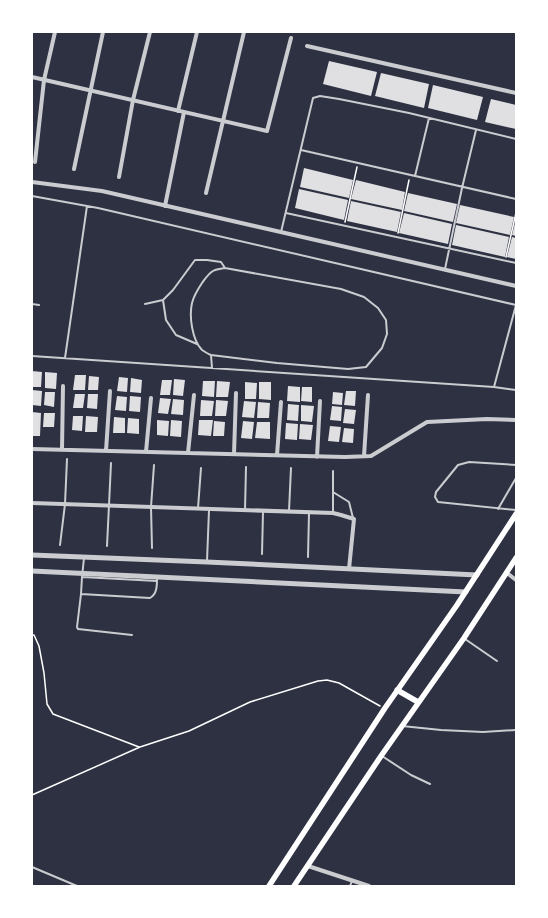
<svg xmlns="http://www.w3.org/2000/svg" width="548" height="918" font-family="'PT Sans Narrow',sans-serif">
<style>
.building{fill:#e0e0e3}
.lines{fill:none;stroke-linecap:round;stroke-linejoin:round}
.path{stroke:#fff;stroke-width:1.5}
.service{stroke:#caccd0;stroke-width:2}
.minor{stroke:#caccd0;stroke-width:4}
.tertiary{stroke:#caccd0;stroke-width:5}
.secondary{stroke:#fff;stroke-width:5.5}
</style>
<rect width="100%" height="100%" fill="#2d3142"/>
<!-- building -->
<path class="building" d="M329 61 377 72 371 96 323 84Z
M381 73 429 84 424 108 375 96Z
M433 85 483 97 477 120 428 108Z
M491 99 516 105V129L485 122Z
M304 168 353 180 349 198 300 187Z
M356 180 405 192 402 210 351 199Z
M299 189 348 200 344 220 295 208Z
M408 193 457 204 453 222 404 211Z
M351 201 401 212 397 232 347 221Z
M460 205 514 217 510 235 456 223Z
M404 213 452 224 448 244 399 233Z
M515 223H516V236L512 235Z
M456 225 509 237 505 257 452 245Z
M512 237 516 238V259L507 257Z
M32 371 42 372 41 387H32Z
M45 372 57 373 56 389 45 388Z
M75 375H86L85 390H73Z
M89 376 99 377 98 390H88Z
M119 377 128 378 127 392 117 391Z
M131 378 142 380 141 393 130 392Z
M174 379 185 380 183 396 173 395Z
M162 380H172L170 395H160Z
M203 381H215L214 397 202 396Z
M217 381 230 382 228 397H216Z
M245 382 257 383 256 399H245Z
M259 382H271V400L259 399Z
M288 386 300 387V402L287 401Z
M302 387H312V402L301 401Z
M32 390 42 391 41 406 32 405Z
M346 391H356L355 406 344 405Z
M45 392H55L54 407 44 405Z
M333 392 343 393 342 405 332 404Z
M75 394H85L83 408H73Z
M88 394H98L97 409 87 408Z
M117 396 127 397 126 411 115 410Z
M130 396 141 397 140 412 129 411Z
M160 398 171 399 168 414 158 413Z
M173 399 184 400 183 415 171 414Z
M201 400 214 401 212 416H200Z
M216 400 228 401 226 416H215Z
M244 401 256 402 254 418 242 417Z
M258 402 270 403 269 418H257Z
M288 404 299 405 298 421 287 420Z
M301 405 314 406 312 422 301 421Z
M332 406 342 407 341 421 330 420Z
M345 409 356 410 354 424 343 423Z
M32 412 41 413 40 436H32Z
M44 413H55L54 427H43Z
M73 416H83L82 431 72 430Z
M86 416 98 417 97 432H85Z
M114 417 125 418V433H113Z
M128 418 139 419V434L127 433Z
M157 420 169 421 168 436 157 435Z
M171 420 182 421 181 437 170 436Z
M199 420H213L211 436 198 435Z
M214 421 225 422 224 436H213Z
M243 421 254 422 252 439 241 438Z
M257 422H270V439L255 438Z
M286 423 298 424 297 440 285 439Z
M300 424 313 425 311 440 299 439Z
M330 426 341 427 339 442 328 441Z
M344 428 354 429 353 443 342 442Z"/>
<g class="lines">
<!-- path -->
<path class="path" d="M345 222 357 167
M398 233 409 180
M506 257 516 213
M32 635H34L39 646 44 673 47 704 53 714 139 747
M32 795 140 747 189 731 250 702 318 681 327 680 339 683 380 706"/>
<!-- service -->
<path class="service" d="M301 150 516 199
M415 176 429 118
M32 196 98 208 516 305 494 387
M286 213 516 263
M281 232 313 98 320 96 339 99 409 113 516 139
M445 269 462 188 476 130
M163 300 166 320 176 335 197 344
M32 304 39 305
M145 304 163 300 173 290 195 260H207L221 262 225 268
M211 355 277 363 348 369 366 367 382 348 387 334 386 320 378 308 364 297 341 289 225 268C221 269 216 269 213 271 208 274 205 279 202 283 198 289 194 295 192 303 189 316 192 340 202 350 205 352 208 354 211 355L212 368
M32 356 494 387 516 390
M65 358 87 206
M516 465 469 462 458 465 436 492 435 497 438 502 516 510
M333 492 349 502 353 518
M198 508 201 468
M498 509 516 478
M245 510 246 467
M289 511 291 468
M333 513V471
M60 545 65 504 67 459
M107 546 109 505 111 463
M152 548 151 507 154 465
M262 554 263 512
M308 557 309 513
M207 561 209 510
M82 577 157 581
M81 594 82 577 84 558
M132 635 78 629 77 627 81 594 150 598C157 594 157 586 157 578
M465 639 497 661
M402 726 441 730 483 732 516 730
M382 756 411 775 430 784
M32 867 77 886
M350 886 352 881"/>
<!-- minor -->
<path class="minor" d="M307 46 516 93
M32 77 267 131 291 38
M178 111 197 32
M35 162 44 80 55 32
M74 169 103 32
M119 177 133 100 150 32
M32 182 102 191 516 286
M206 193 244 32
M165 206 184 112
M32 449 345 457 371 456 427 422 487 419 516 420
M62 449 63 386
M106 451 110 391
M146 452 151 398
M188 453 194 395
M234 454 236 393
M277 455 281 402
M364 456 368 395
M317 457 320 401
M32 503 333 513 341 515 354 519 349 569
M507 573 516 580
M308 866 369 886"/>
<!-- tertiary -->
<path class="tertiary" d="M32 555 207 562 477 575
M32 571 466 592"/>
<!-- secondary -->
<path class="secondary" d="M397 690 418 702
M269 886 385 708 457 605 516 514
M294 886 381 756 464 638 516 558"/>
</g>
<!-- border -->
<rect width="548" height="918" fill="none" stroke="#ffffff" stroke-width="66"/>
</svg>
